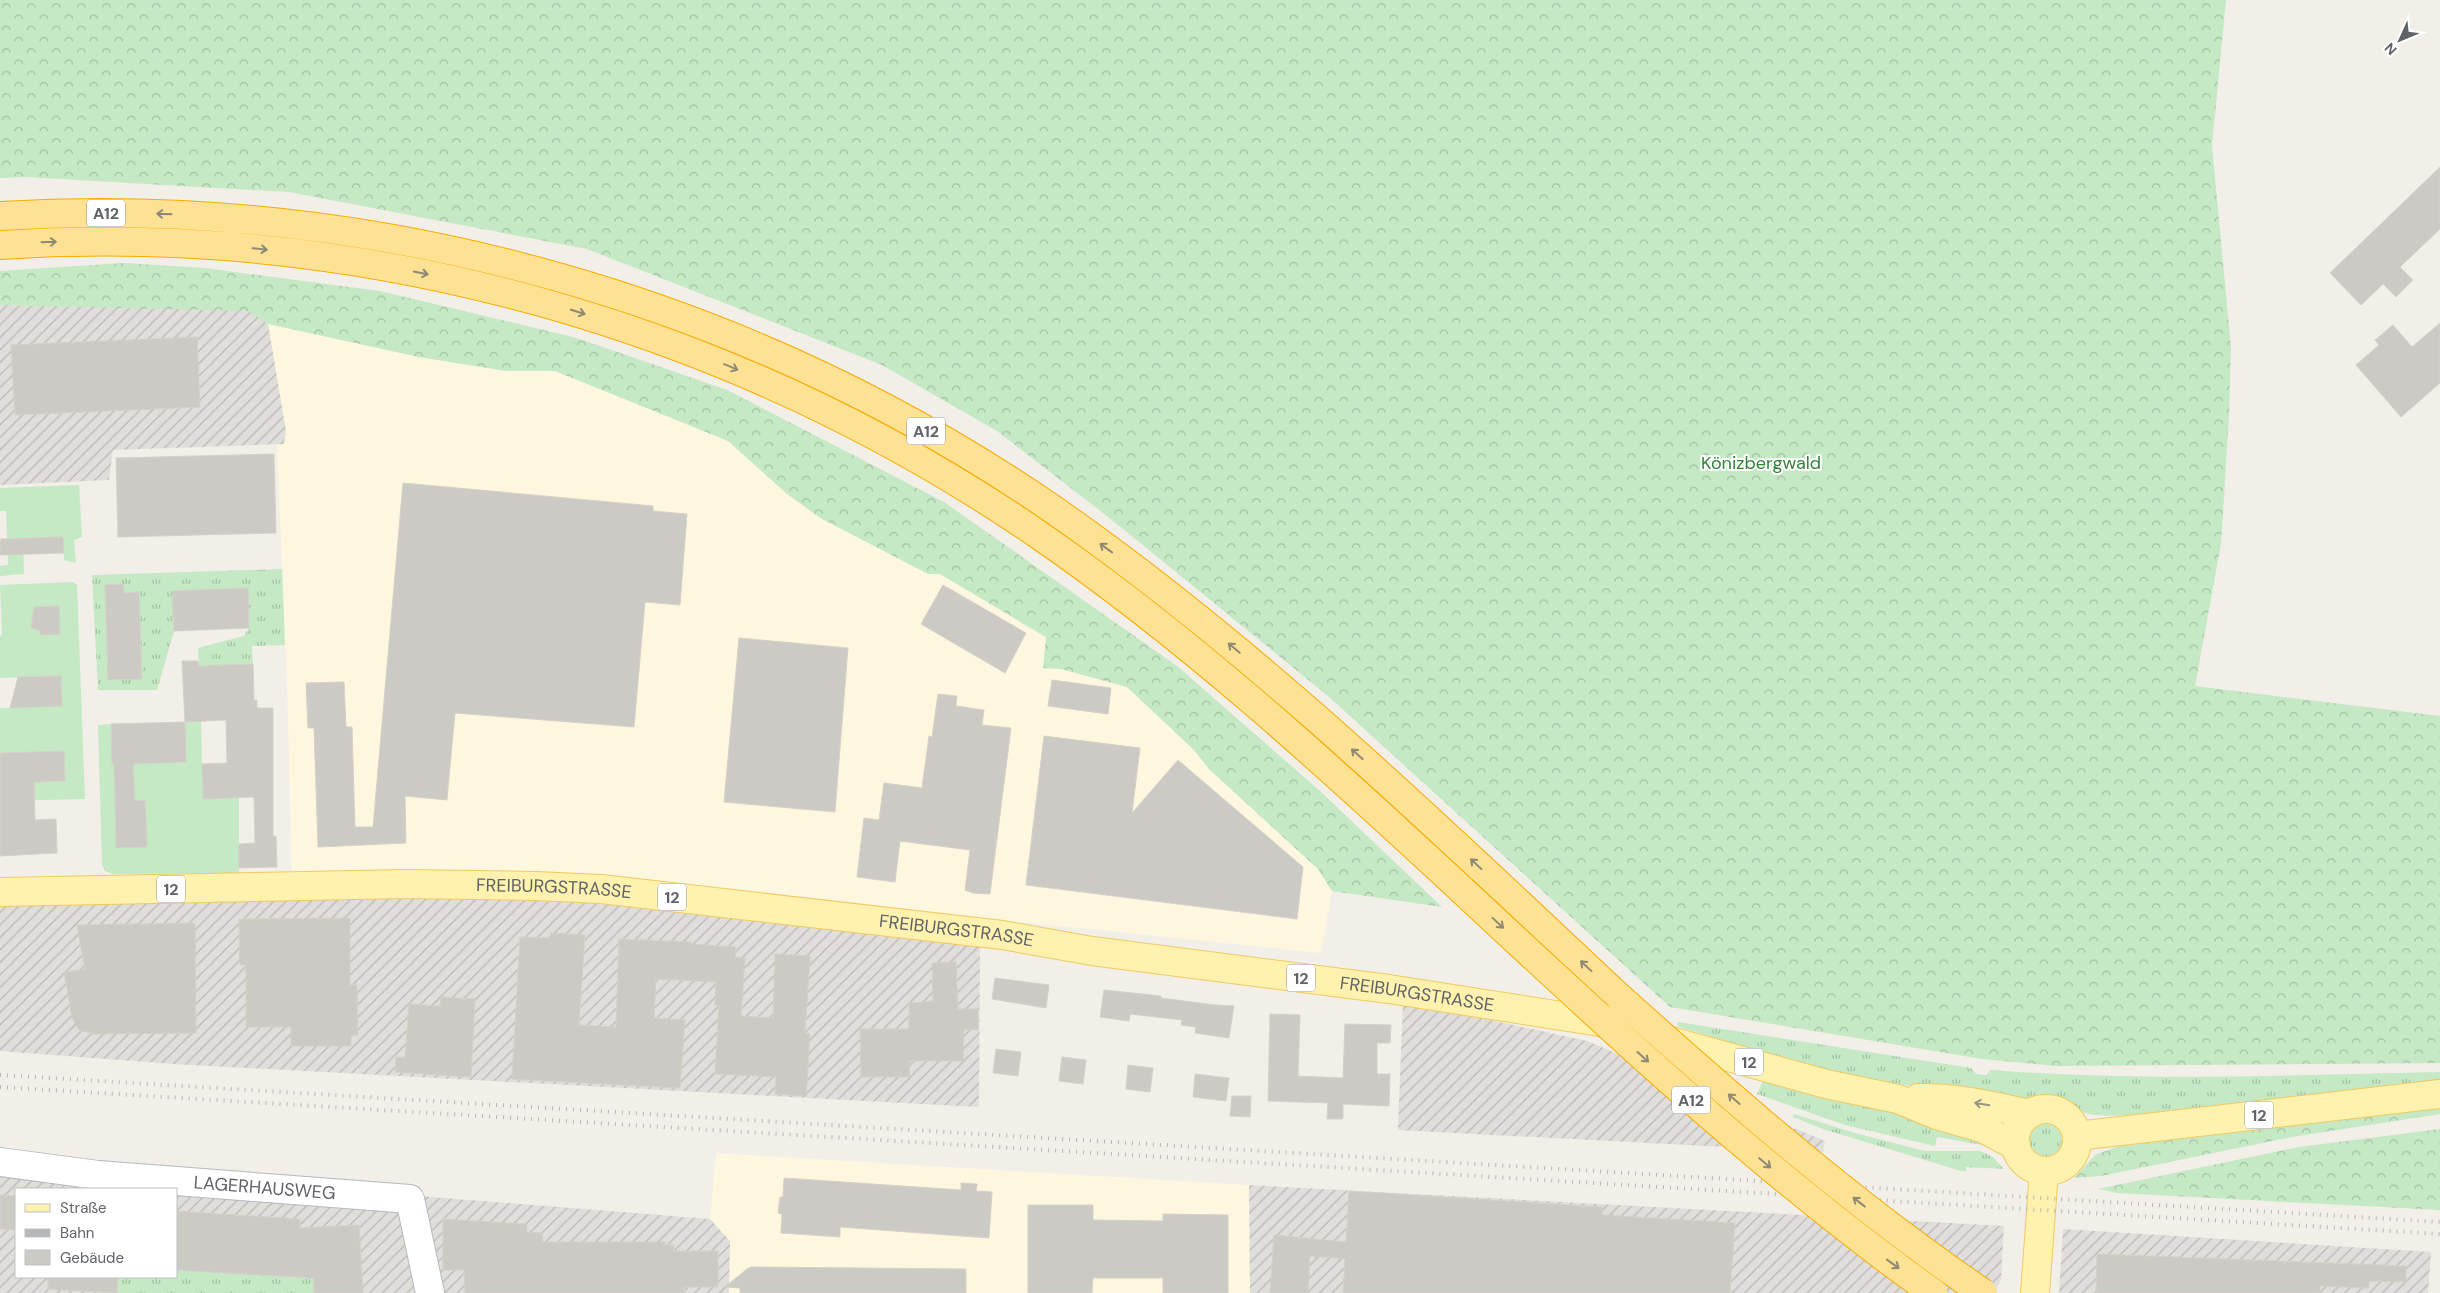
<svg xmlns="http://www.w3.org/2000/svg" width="2440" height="1293" font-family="'DM Sans',sans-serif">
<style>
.commercial{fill:#fef7e0}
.industrial{fill:url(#industrial-furrows);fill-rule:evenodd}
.grass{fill:url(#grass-tufts);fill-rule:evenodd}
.forest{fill:url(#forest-crowns)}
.garden{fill:#c5e8c5;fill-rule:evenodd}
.building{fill:#cccac5;stroke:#d6d1c6}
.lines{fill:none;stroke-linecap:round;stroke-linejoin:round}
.minor-casing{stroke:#b5b8bc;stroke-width:30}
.major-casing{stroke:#f2c960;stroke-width:30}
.highway-casing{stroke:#f9ab00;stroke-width:30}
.minor{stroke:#fff;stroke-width:28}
.major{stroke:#fff2af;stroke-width:28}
.highway{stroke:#fde293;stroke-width:28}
.rail{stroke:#b6b7b8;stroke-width:4;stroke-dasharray:1 6;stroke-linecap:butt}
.highway-bridge-casing{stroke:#f9ab00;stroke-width:30;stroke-linecap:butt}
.highway-bridge{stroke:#fde293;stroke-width:28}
.oneway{stroke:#8e8975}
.oneway2{stroke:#979581}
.labels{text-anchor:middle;stroke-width:4;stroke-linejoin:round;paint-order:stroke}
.shield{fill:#fff;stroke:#8f9295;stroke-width:1}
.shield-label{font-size:16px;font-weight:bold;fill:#5f6368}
.park-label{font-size:18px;fill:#348238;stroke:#fff}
.street-label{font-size:18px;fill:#5f6368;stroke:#fff}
</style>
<defs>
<pattern id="industrial-furrows" width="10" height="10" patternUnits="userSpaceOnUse" patternTransform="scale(1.25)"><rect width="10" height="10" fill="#e0deda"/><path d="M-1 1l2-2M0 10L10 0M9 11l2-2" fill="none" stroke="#b9b8b5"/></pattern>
<pattern id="grass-tufts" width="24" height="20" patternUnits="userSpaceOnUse" patternTransform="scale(1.25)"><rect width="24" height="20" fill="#c5e8c5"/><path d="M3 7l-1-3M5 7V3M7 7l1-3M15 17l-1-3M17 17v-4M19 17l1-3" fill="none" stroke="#a3c0a4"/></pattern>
<pattern id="forest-crowns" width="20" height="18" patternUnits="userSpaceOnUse" patternTransform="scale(1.25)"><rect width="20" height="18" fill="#c5e8c5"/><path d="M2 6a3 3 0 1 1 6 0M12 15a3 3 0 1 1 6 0" fill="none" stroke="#a3c0a4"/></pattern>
</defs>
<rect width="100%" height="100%" fill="#f1efe8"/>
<!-- commercial -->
<path class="commercial" d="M268 324 419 357 506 371 555 370 728 441 787 494 822 519 928 574H940L1046 638 1043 668 1061 669 1127 687 1194 750 1209 769 1318 869 1332 891 1321 953 565 875 292 881 287 683 277 445 284 444 286 431Z
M716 1153 1249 1185 1250 1293H729L730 1241 710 1219Z"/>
<!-- industrial -->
<path class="industrial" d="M0 305 248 310 268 324 286 431 284 444 113 450 109 480 0 485Z
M186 895 504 897 658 905 980 941 979 1107 173 1064 0 1051V903Z
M1403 1001 1587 1041 1825 1141 1823 1152 1398 1130Z
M0 1163 710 1219 730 1241 729 1293H0ZM16 1189H176V1277H16Z
M1249 1185 2004 1226 2001 1279 1995 1293H1250Z
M2063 1229 2431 1252 2428 1293H2059Z"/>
<!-- grass -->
<path class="grass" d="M282 569 285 645 252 646 253 664 199 666 198 648 244 636 249 628 248 588 173 591 174 631 157 690H98L92 575ZM123 584 124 593 138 592 142 679 109 680 105 585Z
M1678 1022 1971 1068 1976 1074 1986 1075 1991 1070C2140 1082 2291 1075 2440 1072V1080L2162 1112C2140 1114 2118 1117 2096 1115 2070 1113 2061 1090 2031 1100 1965 1093 1900 1086 1835 1072 1781 1061 1729 1042 1677 1026Z
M1763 1081 1966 1130 2004 1153 2002 1155 1988 1146 1937 1137 1935 1146 1845 1125 1757 1094Z
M1794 1114 1855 1133 1925 1151H1980L1993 1157 2004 1169 1966 1167V1171H1961L1823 1129 1793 1117Z
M2030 1140a16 16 0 1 1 32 0a16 16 0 1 1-32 0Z
M176 1270 313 1279 314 1293H117L118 1277H176Z"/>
<!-- forest -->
<path class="forest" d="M0 0H2226L2212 146 2231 347 2229 416 2221 544 2195 686 2440 716V1063L2055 1066 1982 1059 1670 1007 1328 696 1112 520 997 431 882 365 587 249 289 192 25 177 0 178Z
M124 263 205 268 380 291 577 338 727 390 944 502 1177 666 1319 790 1442 907 1332 891 1318 869 1209 769 1194 750 1127 687 1061 669 1043 668 1046 637 940 574H928L822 519 787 494 728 441 555 371H506L419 357 268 324 248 311 0 305V271Z
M2440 1108V1114L2292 1137 2101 1176 2074 1178 2095 1155 2119 1146Z
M2440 1129V1210L2117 1193 2098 1189 2299 1147Z"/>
<!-- garden -->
<path class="garden" d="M79 485 82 537 74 540 76 563 64 560 63 537 23 538 24 574 0 576V566L8 565 6 511H0V488Z
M73 582 77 585 85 799 0 801V783L65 781 64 751 0 753V708L62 706 61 676 0 678V636L2 635 0 585ZM59 606 60 634 33 629 32 626 35 621V607Z
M201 721 203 799 239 798V873L113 874 105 871 102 865 98 725 111 724 113 764 186 762 185 722ZM134 784 135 801H145L147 847 116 848 115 785Z"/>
<!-- building -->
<path class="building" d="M2440 167V229L2400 267 2413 280 2396 297 2383 284 2361 305 2330 273Z
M2440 323V383L2401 417 2356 365 2379 345 2375 340 2393 325 2412 347Z
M197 337 200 407 15 415 11 345Z
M274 454 276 533 118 537 116 458Z
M403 483 653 506V511L687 514 680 605 645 602 634 727 455 713 447 800 405 796 406 843 318 847 314 728H308L306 683 344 682 346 727H352L355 827H373Z
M63 537 64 553 0 555V539Z
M123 584 124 593 139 592 142 679 108 680 105 585Z
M943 585 1026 633 1005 673 921 624Z
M248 588 249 628 174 631 172 591Z
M59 606 60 634 40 635V631L31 628 34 607Z
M739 638 848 648 835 812 724 802Z
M182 661H198L199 666 253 664 254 700H257V708H273V836H276L277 867 239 868V844L255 843 254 797 203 799 202 764 227 763 226 720 185 722 186 762 133 764 135 801 145 800 147 847 116 848 114 764H112L111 724 185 722Z
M61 676 62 706 10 708 18 677Z
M1052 680 1111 688 1108 714 1048 706Z
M938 694 957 696 956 706 984 710 982 725 1011 728 990 894 973 893 965 890 970 850 900 841 895 882 857 877 864 818 879 820 884 783 922 788 929 736 932 737Z
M1044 736 1140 748 1132 813 1178 760 1303 867 1297 919 1026 885Z
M64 751 65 781 34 782 35 820 56 819 57 853 0 856V753Z
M350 918V985H357L358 1035H351V1046H291V1027H246V965H240L239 919Z
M195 923 196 1033 94 1034 79 1030 72 1018 64 972 85 969 77 925Z
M551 933 585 935 579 1025 616 1027 619 939 691 942V944L736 947 735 957 745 958 741 1016 773 1018 775 954 810 956 805 1033 810 1034 806 1096 775 1094 776 1077 715 1074 719 1005H715L716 982 656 979 654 1018 685 1020 680 1088 512 1079 520 937 550 938Z
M956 962 958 1009H978V1030H964L963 1061H910L909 1077H861L860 1029H909V1003L933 1001 932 963Z
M995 978 1049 985 1046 1008 992 999Z
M1104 990 1161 996V998L1215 1005 1234 1006 1229 1038 1195 1033 1196 1027 1181 1025 1182 1020 1130 1014 1129 1021 1100 1017Z
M441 997 475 999 471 1077 395 1072 396 1057 405 1058 409 1004 440 1006Z
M1270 1014 1300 1015 1298 1076 1343 1078 1345 1024 1391 1025 1390 1043H1377V1074H1390L1389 1106 1343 1104V1119H1327L1328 1103 1268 1101Z
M996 1049 1021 1052 1018 1076 993 1073Z
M1062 1057 1086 1060 1083 1084 1059 1081Z
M1128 1065 1153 1068 1150 1092 1126 1089Z
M1195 1074 1229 1078 1226 1101 1193 1097Z
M1232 1096H1251L1250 1117 1230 1116Z
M784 1178 961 1190V1183L977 1184 976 1191 992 1192 989 1238 840 1227V1237L781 1233 782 1214 778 1213 780 1197H783Z
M1349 1191 1602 1207V1215L1735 1223 1730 1293H1343L1345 1259 1310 1256 1308 1293H1270L1274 1235 1346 1242Z
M0 1195 16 1196V1230L0 1229Z
M1028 1205H1093V1220L1163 1221V1214L1228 1215V1293H1163V1278H1093L1092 1293H1028Z
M176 1211 300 1219V1228L359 1225 363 1293H314L313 1278 176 1270Z
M443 1219 527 1224V1232L542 1233 543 1242H665V1245H674V1251H718V1287H684L685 1293H465L464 1270H443Z
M2097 1254 2406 1266V1282L2369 1281V1288L2320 1286V1293H2096Z
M751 1267 966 1269V1293H740V1288L725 1287 747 1269Z
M48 1277H118L117 1293 48 1289Z"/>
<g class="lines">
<defs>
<g id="minor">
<path id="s1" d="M0 1162 98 1175 410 1199 430 1293"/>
</g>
<g id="major">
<path id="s2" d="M0 892 406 884 536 886 601 889 1002 935 1092 951 1389 989 1600 1022 1619 1027"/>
<path d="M1660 1038 1826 1084 1898 1099 1937 1115 1982 1128 2016 1146"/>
<path d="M1918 1098C1956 1097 1993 1106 2030 1114"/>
<circle cx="2046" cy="1140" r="31"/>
<path d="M2077 1136 2440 1094"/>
<path d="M2035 1293 2044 1171"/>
</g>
<path id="highway" d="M0 216C373 194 746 298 1054 510 1259 653 1439 829 1621 999
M0 245C367 221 733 326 1036 533 1189 638 1326 764 1462 890"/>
</defs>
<!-- minor casing -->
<use href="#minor" class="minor-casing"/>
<!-- major casing -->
<use href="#major" class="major-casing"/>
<!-- highway casing -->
<use href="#highway" class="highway-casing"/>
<!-- minor -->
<use href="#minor" class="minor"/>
<!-- major -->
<use href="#major" class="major"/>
<!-- highway -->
<use href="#highway" class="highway"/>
<!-- rail -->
<path class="rail" d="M0 1075 2440 1222
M0 1087 2440 1234"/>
<defs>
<path id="highway-bridge" d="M1462 890C1613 1031 1764 1172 1933 1293
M1621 999C1737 1103 1854 1205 1983 1293"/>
</defs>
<!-- highway-bridge casing -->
<use href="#highway-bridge" class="highway-bridge-casing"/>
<!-- highway-bridge -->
<use href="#highway-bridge" class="highway-bridge"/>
</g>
<!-- one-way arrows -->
<defs><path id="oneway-shaft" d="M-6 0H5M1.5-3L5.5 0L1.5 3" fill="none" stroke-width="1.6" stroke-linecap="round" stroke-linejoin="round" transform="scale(1.25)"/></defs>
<g class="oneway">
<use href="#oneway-shaft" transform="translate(164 214) rotate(-178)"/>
<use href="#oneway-shaft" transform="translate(49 242) rotate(-2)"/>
<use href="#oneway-shaft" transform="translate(260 249) rotate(6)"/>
<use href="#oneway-shaft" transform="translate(421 273) rotate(12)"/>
<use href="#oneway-shaft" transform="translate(578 312) rotate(17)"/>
<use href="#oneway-shaft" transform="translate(731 367) rotate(23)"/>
<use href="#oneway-shaft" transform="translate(1106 548) rotate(-144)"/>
<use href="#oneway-shaft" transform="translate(1234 648) rotate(-140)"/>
<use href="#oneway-shaft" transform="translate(1357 754) rotate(-138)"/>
<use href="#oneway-shaft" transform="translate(1476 864) rotate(-137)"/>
<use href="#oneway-shaft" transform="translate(1498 923) rotate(43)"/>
<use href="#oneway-shaft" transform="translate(1586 966) rotate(-137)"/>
<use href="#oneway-shaft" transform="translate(1643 1057) rotate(42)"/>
<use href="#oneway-shaft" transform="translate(1734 1099) rotate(-139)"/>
<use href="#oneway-shaft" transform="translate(1765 1163) rotate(40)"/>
<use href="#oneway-shaft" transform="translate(1859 1202) rotate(-142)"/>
<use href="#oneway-shaft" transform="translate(1893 1264) rotate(36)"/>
</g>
<use class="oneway2" href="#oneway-shaft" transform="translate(1982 1104) rotate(-170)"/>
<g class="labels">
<!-- shield labels -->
<g class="shield">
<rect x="87" y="199.5" width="38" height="27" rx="4"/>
<rect x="907" y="417.5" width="38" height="27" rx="4"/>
<rect x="157" y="875.5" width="28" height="27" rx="4"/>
<rect x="658" y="883.5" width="28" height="27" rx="4"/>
<rect x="1287" y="964.5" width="28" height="27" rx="4"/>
<rect x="1735" y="1048.5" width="28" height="27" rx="4"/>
<rect x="1672" y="1086.5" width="38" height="27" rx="4"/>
<rect x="2245" y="1101.5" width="28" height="27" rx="4"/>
</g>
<g class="shield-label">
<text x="106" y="219">A12</text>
<text x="926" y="437">A12</text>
<text x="171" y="895">12</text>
<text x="672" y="903">12</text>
<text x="1301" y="984">12</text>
<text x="1749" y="1068">12</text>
<text x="1691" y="1106">A12</text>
<text x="2259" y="1121">12</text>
</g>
<!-- park labels -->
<g class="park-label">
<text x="1761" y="469">Könizbergwald</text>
</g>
<!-- street labels -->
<g class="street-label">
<text dy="6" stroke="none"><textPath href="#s2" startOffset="554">FREIBURGSTRASSE</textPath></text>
<text dy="6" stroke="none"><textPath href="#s2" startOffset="959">FREIBURGSTRASSE</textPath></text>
<text dy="6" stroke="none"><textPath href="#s2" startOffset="1424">FREIBURGSTRASSE</textPath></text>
<text dy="6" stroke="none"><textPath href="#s1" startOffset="266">LAGERHAUSWEG</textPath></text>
</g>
</g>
<!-- legend -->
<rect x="15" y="1188" width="162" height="90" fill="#ffffff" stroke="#bfc1c3"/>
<rect x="25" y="1204" width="25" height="8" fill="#fff2af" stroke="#bfc1c3"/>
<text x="60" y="1213" font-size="15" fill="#5f6368">Straße</text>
<rect x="25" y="1229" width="25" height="8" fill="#b6b7b8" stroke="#bfc1c3"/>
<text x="60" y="1238" font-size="15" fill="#5f6368">Bahn</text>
<rect x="25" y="1250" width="25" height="15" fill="#cccac5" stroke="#bfc1c3"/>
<text x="60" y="1263" font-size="15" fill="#5f6368">Gebäude</text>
<!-- north arrow -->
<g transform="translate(2400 40) rotate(226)" stroke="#ffffff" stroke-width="4" paint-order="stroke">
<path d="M0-4L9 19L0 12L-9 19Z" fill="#5f6368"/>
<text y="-8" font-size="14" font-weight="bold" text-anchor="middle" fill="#5f6368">N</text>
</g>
</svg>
